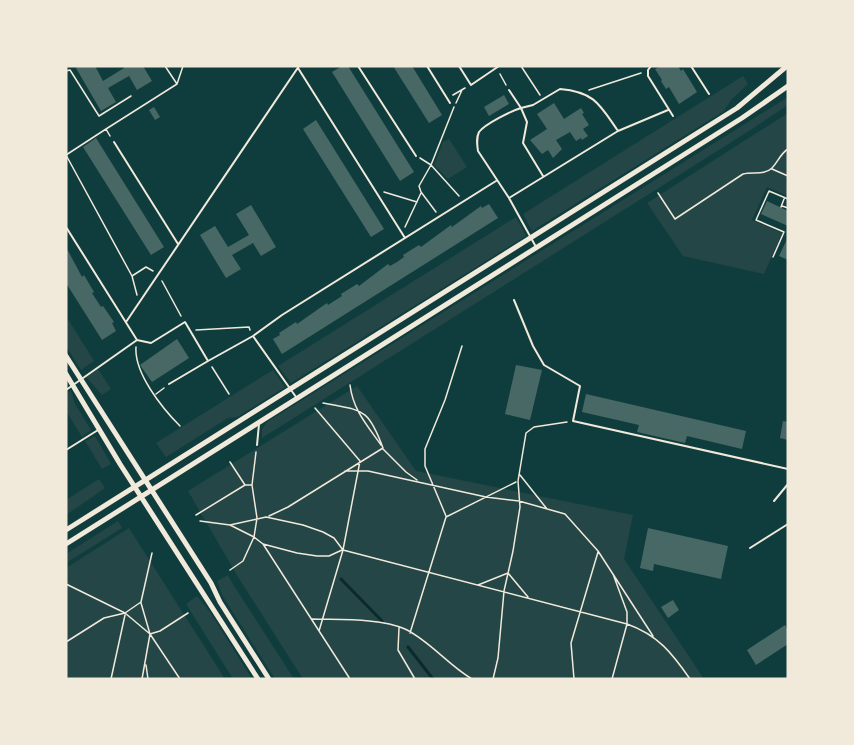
<svg xmlns="http://www.w3.org/2000/svg" width="854" height="745" font-family="Rubik,sans-serif">
<style>
.green{fill:#244646}
.lines{fill:none;stroke-linecap:round;stroke-linejoin:round}
.stream{stroke:#0a2a2b;stroke-width:3}
.building{fill:#486865}
.path{stroke:#f1e9da;stroke-width:1.5}
.service{stroke:#f1e9da;stroke-width:2}
.tertiary{stroke:#f1e9da;stroke-width:5}
</style>
<rect width="100%" height="100%" fill="#0f3d3e"/>
<!-- green -->
<path class="green" d="M743 76 748 84 731 100 724 111 532 231 523 214Z
M788 97V105L749 131 262 438V429L267 422Z
M788 113V196L767 187 752 220 782 233 764 274 683 256 647 203Z
M449 139 467 167 448 179 434 165 443 142Z
M516 217 526 236 291 383 278 366Z
M66 316 94 361 81 370 66 346Z
M98 369 111 389 102 395 86 377Z
M273 370 285 387 237 417 228 418 166 457 156 443Z
M357 386 416 471 633 515 624 559 704 679H303L238 577 188 491Z
M71 391 75 404 91 430 82 437 66 411V393Z
M95 436 111 464 102 469 85 441Z
M99 479 105 488 66 515V500Z
M118 521 122 528 66 563V554Z
M129 528 225 679H66V568Z
M228 575 231 581 294 679H275L222 595 217 581Z
M197 596 210 612 252 679H233L186 604Z"/>
<g class="lines">
<!-- stream -->
<path class="stream" d="M341 579 382 621
M408 647 433 679"/>
</g>
<!-- building -->
<path class="building" d="M80 66H95L103 81 124 68 123 66H143L152 81 137 90 129 76 108 88 116 102 101 111 76 68Z
M342 66H348L414 172 400 181 332 72Z
M393 66H412L442 115 429 123Z
M661 66H678L681 71 683 69 697 92 679 104 669 87 666 89 661 81 662 80 655 69Z
M504 95 509 104 489 116 484 107Z
M554 103 564 119 581 108 584 113 582 114 589 125 583 129 588 136 582 140 581 138 576 141 570 132 556 140 562 149 553 158 548 150 542 154 530 140 547 129 537 114Z
M154 107 160 117 155 120 149 110Z
M316 120 384 229 371 237 303 129Z
M96 138 164 247 151 255 83 147Z
M767 201 788 211V226L761 214Z
M489 204 498 218 282 354 273 339 280 335 279 333 296 322 297 324 327 303 328 305 342 296 341 294 357 284 359 286 388 264 390 266 397 262 404 257 403 255 419 245 421 247 451 225 452 227 481 206 482 208Z
M251 205 276 247 261 256 253 243 232 255 241 269 226 278 200 235 215 226 228 247 249 235 236 214Z
M788 237V260L779 256Z
M66 247 82 277 84 275 94 292 92 293 101 307 103 306 114 322 112 323 116 331 102 340 66 283Z
M177 339 189 358 152 382 140 365Z
M516 365 542 370 530 420 505 414Z
M586 394 746 431 742 449 687 436 685 443 637 432 639 425 582 412Z
M783 421 788 422V440L780 438Z
M648 528 728 546 721 579 654 564 653 571 640 568Z
M673 600 679 610 668 618 661 607Z
M785 625 788 630V644L756 665 747 650Z"/>
<g class="lines">
<!-- path -->
<path class="path" d="M521 66 540 95
M66 71 70 70 99 116 131 96
M500 74 506 85
M177 84 183 66
M589 90 641 73
M453 95 465 88
M456 103 462 90
M106 129 177 84 165 66
M66 155 132 276 137 295
M66 155 106 129 110 136
M420 158 431 165 459 196
M772 169 788 176
M384 192 417 202
M658 193 675 219 743 174C752 171 764 176 772 168 778 162 780 154 788 149
M782 206 788 208
M781 207 784 199
M436 212 421 192 419 186 431 165 454 107
M405 227 421 193
M773 257 784 232 756 220 769 191 788 199
M132 276 146 267 153 271
M162 281 181 316
M196 330 249 327 250 330
M136 347C134 373 162 408 180 426
M212 367 229 394
M350 385C353 410 367 425 381 445
M156 394 164 388
M315 408 360 461 343 550 319 631
M383 449 406 472 417 480
M230 462 245 485H252
M345 471H368L486 497 519 501 565 514 598 551 653 636
M520 475 547 509
M196 515 245 485
M269 516 288 507 383 448C368 407 363 411 323 403
M446 516 425 466V449L445 400 462 346
M200 521 230 525 254 537 263 544 297 553 317 556H329L342 550
M230 525 266 517 303 525 323 532 334 538 343 550 627 624C658 635 672 653 690 679
M263 544 350 679
M230 570 243 561 254 537 257 518 252 485 256 452
M66 584 125 613 150 634 180 679
M478 585 508 573 528 597
M141 603 150 634 142 679
M312 619C339 620 380 618 405 629 430 641 448 665 472 679
M399 628 398 650 415 679
M410 633 446 517 516 482
M150 634 160 631 188 613
M66 642 104 618 125 613 141 602 152 553
M146 665 148 679
M111 679 125 615
M493 679 498 658 504 591 513 551 520 507 518 481 526 433 534 427 567 422
M574 679 571 643 598 552
M612 679 627 624V612L613 574"/>
<!-- service -->
<path class="service" d="M358 66 416 156
M427 66 450 103
M459 66 471 85 499 66
M651 66 648 70V76L673 116
M691 66 709 94
M298 68 405 238
M618 131 668 110
M114 142 178 244
M509 198 618 131C600 105 595 92 560 89L533 105 521 108 509 90
M66 227 137 340
M536 247 509 198 478 151C477 144 476 138 479 132 485 124 511 111 521 108L527 122 523 143 543 176
M514 300 533 346 544 365 580 386 573 421 788 469
M126 322 299 66
M253 336 296 397
M169 384 208 361
M66 390 137 340 151 343 185 322 208 361 253 336 282 315 496 181
M257 445 259 424
M66 450 98 430
M774 501 788 484
M750 548 788 524"/>
<!-- tertiary -->
<path class="tertiary" d="M66 356 211 583 220 602 269 679
M66 374 120 464 258 679
M66 530 737 108 787 66
M66 544 742 118 788 86"/>
</g>
<!-- border -->
<rect width="854" height="745" fill="none" stroke="#f1e9da" stroke-width="135"/>
</svg>
